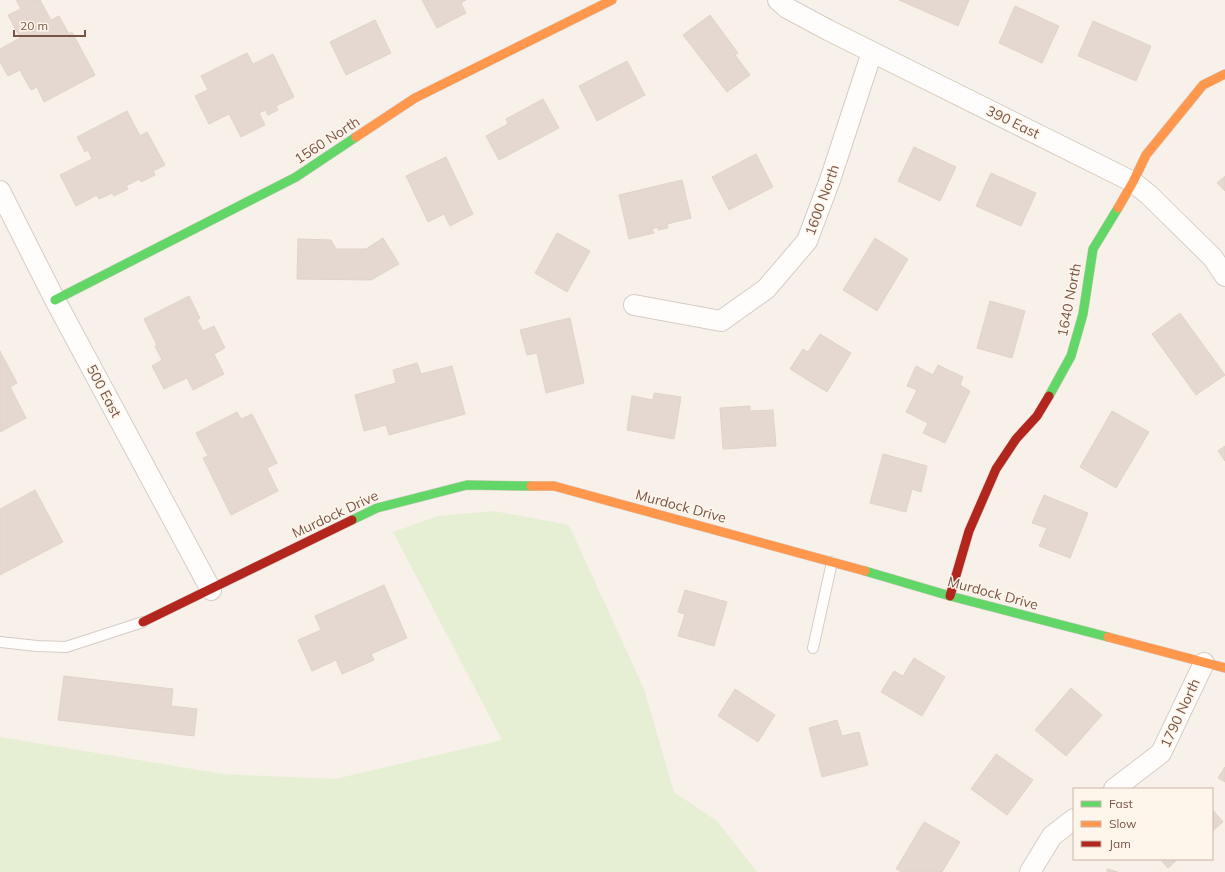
<svg xmlns="http://www.w3.org/2000/svg" width="1225" height="872" font-family="Mulish,sans-serif">
<style>
.green{fill:#e6efd3}
.building{fill:#e5d8d1;stroke:#e1d3cb}
.lines{fill:none;stroke-linecap:round;stroke-linejoin:round}
.lane-casing{stroke:#d6ccc6;stroke-width:12}
.street-casing{stroke:#d6ccc6;stroke-width:22}
.fast-casing{stroke:#d7ccc6;stroke-width:10}
.slow-casing{stroke:#d7ccc6;stroke-width:10}
.jam-casing{stroke:#d7ccc6;stroke-width:10}
.lane{stroke:#fefdfc;stroke-width:10}
.street{stroke:#fefdfc;stroke-width:20}
.fast{stroke:#63d668;stroke-width:9}
.slow{stroke:#ff974d;stroke-width:9}
.jam{stroke:#b3261e;stroke-width:9}
.labels{text-anchor:middle;stroke-width:3;stroke-linejoin:round;paint-order:stroke}
.street-label{font-size:14px;fill:#785447;stroke:#fff6eb}
</style>
<rect width="100%" height="100%" fill="#f8f1ea"/>
<!-- green -->
<path class="green" d="M494 511 569 525 644 689 674 792 717 821 757 872H0V737L223 774 335 779 502 740 393 532 438 516Z"/>
<!-- building -->
<path class="building" d="M16 0H40L51 20 59 16 69 34 72 32 95 75 44 102 37 87 31 90 20 70 8 76 0 62V49L20 38 8 15 21 9Z
M422 0H466L461 3 466 13 437 28Z
M899 0H969L958 26Z
M1015 6 1059 26 1042 63 999 43Z
M710 15 738 53 735 55 750 75 727 92 683 35Z
M375 20 391 53 346 75 330 42Z
M1093 21 1151 46 1136 81 1078 56Z
M247 53 253 64 273 54 294 97 276 106 278 110 268 115 265 110 259 113 265 125 241 137 229 114 209 124 195 96 208 90 201 76Z
M627 61 645 95 597 121 579 86Z
M543 99 559 128 499 160 486 136 508 124 506 119Z
M127 111 140 136 147 132 165 165 153 171 155 175 141 182 139 179 126 186 128 189 114 196 112 193 99 199 97 195 76 206 60 175 92 159 88 150 85 152 77 137Z
M914 147 956 167 940 201 898 181Z
M756 154 773 187 729 210 712 177Z
M446 157 473 214 450 226 444 214 428 222 406 176Z
M991 173 1036 193 1021 226 976 206Z
M1225 176V191L1217 183Z
M682 180 691 218 667 224 668 228 658 230V227L652 229 654 233 629 239 619 195Z
M557 233 590 251 567 292 535 273Z
M383 238 399 264 371 280 297 279 298 239 331 240 336 249H366Z
M875 238 908 259 877 311 843 290Z
M189 296 200 318 197 320 203 331 214 326 225 348 214 354 224 374 193 390 187 378 164 389 152 366 162 360 155 346 157 345 144 319Z
M990 301 1025 311 1012 358 977 348Z
M1180 313 1225 375 1196 395 1152 334Z
M570 318 584 383 546 393 537 353 527 355 520 330Z
M820 334 851 353 827 392 790 369 803 349 808 352Z
M0 351 17 383 10 387 26 418 0 432Z
M417 363 421 374 452 366 465 414 389 435 386 425 364 431 355 395 396 383 393 370Z
M938 365 963 377 960 385 970 391 945 443 923 433 928 423 906 412 917 390 907 386 916 366 933 375Z
M654 393 681 397 674 439 627 430 632 396 653 400Z
M750 406V411L773 410 776 446 723 449 720 408Z
M1112 411 1149 432 1116 488 1080 467Z
M237 412 241 419 252 414 277 463 267 468 278 491 231 515 203 458 208 456 196 433Z
M1225 446V461L1218 451Z
M883 454 927 466 921 492 912 489 906 512 870 503Z
M35 490 63 542 0 575V509Z
M1044 495 1088 513 1070 558 1039 546 1047 528 1032 523Z
M384 585 407 638 371 654 374 660 342 674 336 660 312 671 298 640 321 630 315 616Z
M685 590 727 602 714 646 678 636 685 614 678 612Z
M914 658 945 677 922 716 881 692 894 671 903 676Z
M64 676 173 689 171 706 197 709 194 736 58 720Z
M1071 688 1102 715 1066 756 1035 730Z
M735 689 775 715 758 742 718 716Z
M837 720 842 736 859 732 868 765 822 777 809 728Z
M996 754 1033 780 1007 815 971 789Z
M1225 767V782L1218 778Z
M1212 809 1223 822 1212 831Z
M924 822 960 842 942 872H902L896 869Z
M1160 859H1178L1168 868Z
M1107 869 1118 872H1107Z"/>
<g class="lines">
<defs>
<path id="lane" d="M0 642 37 646 66 647 143 622
M813 648 832 562"/>
<path id="street" d="M778 0 787 8 828 30 1133 182 1149 195 1213 258 1225 276
M0 191 55 300 211 590
M634 305 721 321 766 289 807 241 830 180 872 52
M1114 789 1161 753 1204 663
M1030 872 1052 836 1074 819"/>
<path id="fast" d="M55 300 296 177 356 137
M1049 396 1071 356 1083 314 1093 249 1118 208
M352 520 377 508 467 485 531 486
M865 571 950 596 1108 637"/>
<path id="slow" d="M356 137 415 98 612 0
M1118 208 1133 182 1146 155 1203 85 1225 74
M531 486H554L865 571
M1108 637 1225 668"/>
<path id="jam" d="M950 596 969 531 996 469 1016 439 1037 416 1049 396
M143 622 352 520"/>
</defs>
<!-- lane casing -->
<use href="#lane" class="lane-casing"/>
<!-- street casing -->
<use href="#street" class="street-casing"/>
<!-- fast casing -->
<use href="#fast" class="fast-casing"/>
<!-- slow casing -->
<use href="#slow" class="slow-casing"/>
<!-- jam casing -->
<use href="#jam" class="jam-casing"/>
<!-- lane -->
<use href="#lane" class="lane"/>
<!-- street -->
<use href="#street" class="street"/>
<!-- fast -->
<use href="#fast" class="fast"/>
<!-- slow -->
<use href="#slow" class="slow"/>
<!-- jam -->
<use href="#jam" class="jam"/>
</g>
<g class="labels">
<!-- street labels -->
<g class="street-label">
<text transform="translate(1013 122) rotate(26)" y="5">390 East</text>
<text transform="translate(327 140) rotate(-33)" y="5">1560 North</text>
<text transform="translate(822 200) rotate(-70)" y="5">1600 North</text>
<text transform="translate(1069 300) rotate(-79)" y="5">1640 North</text>
<text transform="translate(104 391) rotate(62)" y="5">500 East</text>
<text transform="translate(681 506) rotate(15)" y="5">Murdock Drive</text>
<text transform="translate(335 514) rotate(-25)" y="5">Murdock Drive</text>
<text transform="translate(993 593) rotate(15)" y="5">Murdock Drive</text>
<text transform="translate(1180 713) rotate(-65)" y="5">1790 North</text>
</g>
</g>
<!-- legend -->
<rect x="1073" y="788" width="140" height="72" fill="#fff6eb" stroke="#c9b5a9"/>
<rect x="1081" y="801" width="20" height="6" fill="#63d668" stroke="#c9b5a9"/>
<text x="1109" y="808" font-size="12" fill="#785447">Fast</text>
<rect x="1081" y="821" width="20" height="6" fill="#ff974d" stroke="#c9b5a9"/>
<text x="1109" y="828" font-size="12" fill="#785447">Slow</text>
<rect x="1081" y="841" width="20" height="6" fill="#b3261e" stroke="#c9b5a9"/>
<text x="1109" y="848" font-size="12" fill="#785447">Jam</text>
<!-- scale -->
<path d="M14 30v6h71v-6" fill="none" stroke="#785447" stroke-width="2"/>
<text x="20" y="30" font-size="12" fill="#785447" stroke="#fff6eb" stroke-width="3" paint-order="stroke">20 m</text>
</svg>
